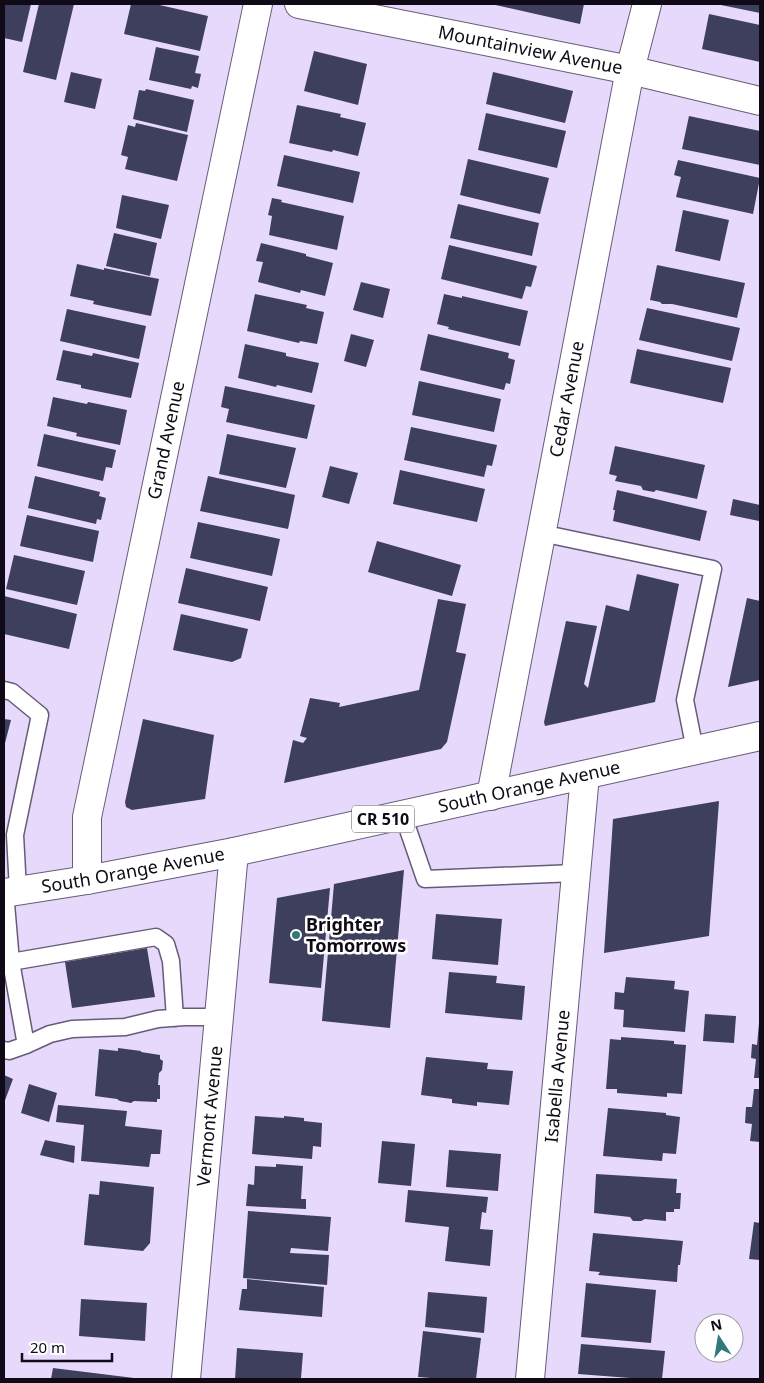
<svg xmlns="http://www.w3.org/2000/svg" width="764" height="1383" font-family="'Noto Sans',sans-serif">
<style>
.building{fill:#3e3f5c}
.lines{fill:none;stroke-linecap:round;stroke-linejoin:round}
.service-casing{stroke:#675b78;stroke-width:19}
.minor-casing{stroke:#675b78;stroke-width:30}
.primary-casing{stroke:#675b78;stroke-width:30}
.service{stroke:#fff;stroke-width:16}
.minor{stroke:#fff;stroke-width:28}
.primary{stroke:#fff;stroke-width:28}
.poi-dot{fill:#317a7b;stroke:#fff;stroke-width:2}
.labels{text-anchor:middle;stroke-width:5;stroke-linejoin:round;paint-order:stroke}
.shield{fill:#fff;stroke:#57545b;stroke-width:1}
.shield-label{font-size:16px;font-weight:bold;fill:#0f0a15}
.street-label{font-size:18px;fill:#0f0a15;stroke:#fff}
.poi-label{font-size:18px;font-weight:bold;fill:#0f0a15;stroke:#fff;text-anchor:start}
</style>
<rect width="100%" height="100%" fill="#e7d9fb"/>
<!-- building -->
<path class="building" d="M4 4H31L22 42 4 38Z
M39 4H74L56 80 23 72Z
M131 4H155L208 16 200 51 124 34Z
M491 4H584L580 24Z
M721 4H760V13L721 5Z
M709 14 760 25V62L702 49Z
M156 47 199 56 195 73 201 74 198 88 192 86 191 89 149 80Z
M314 51 367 64 358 105 304 91Z
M71 72 102 79 95 109 64 102Z
M493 72 573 91 565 123 486 104Z
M146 89 194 100 187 132 133 119 139 90 145 91Z
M297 105 341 114 340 117 366 123 358 156 333 150 332 152 289 143Z
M486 113 566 131 557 168 478 150Z
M689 116 760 131V165L682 149Z
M136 123 188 135 177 181 125 169 128 157 121 155 128 125 135 127Z
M284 155 360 172 353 203 277 186Z
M468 159 549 178 540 214 460 195Z
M678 160 760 178 753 214 676 197 681 177 674 175Z
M122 195 169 205 161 239 116 228Z
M272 198 282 200 281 202 344 216 337 250 269 235 272 216 268 215Z
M458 204 539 223 532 256 450 238Z
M683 210 729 220 720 261 675 251Z
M114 233 157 243 150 276 106 266Z
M261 243 306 254V256L333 263 325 296 301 290 300 293 258 282 263 262 256 261Z
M449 245 537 266 531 287 526 286 522 299 441 279Z
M77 264 104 270V268L159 279 151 316 93 304 94 301 70 296Z
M657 265 745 283 737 318 672 304H662L660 302 650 300Z
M361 282 390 289 383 318 353 310Z
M255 294 307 305 306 308 324 312 317 344 300 341 299 343 247 331Z
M444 294 462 298V296L528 311 520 346 448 329 449 327 437 324Z
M647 308 740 328 732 361 639 340Z
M67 309 146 326 139 359 60 341Z
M351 334 374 340 366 367 344 361Z
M428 334 509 353 508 358 515 360 510 384 506 383 504 390 420 370Z
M245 344 286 353V356L319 363 312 393 277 385 276 387 238 378Z
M637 349 731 368 723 403 630 383Z
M63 350 92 356 93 353 139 363 131 398 81 388V385L56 380Z
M419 381 501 399 494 432 412 415Z
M225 386 315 405 307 439 226 422 229 409 221 407Z
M53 397 87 404 88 402 127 410 120 445 76 436 77 433 47 426Z
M411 427 497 445 492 466 487 465 484 477 404 460Z
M44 434 116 450 112 468 106 467 103 481 37 466Z
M227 434 296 448 286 488 219 474Z
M615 446 705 465 697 499 656 490 654 492 643 490 641 486 615 481 617 476 609 474Z
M330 466 358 473 349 504 322 497Z
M400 470 485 489 477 522 393 504Z
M35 476 100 492 99 496 106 498 101 520 97 519 96 524 28 508Z
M208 476 295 495 288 529 200 511Z
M617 490 707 511 700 541 613 521 615 510H613Z
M733 499 760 505 759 521 730 515Z
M27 515 99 531 93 562 20 546Z
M198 522 280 539 272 576 190 558Z
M377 541 461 565 452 596 368 572Z
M14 555 85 571 77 605 6 589Z
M186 568 268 587 260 621 178 603Z
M637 574 679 584 655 702 545 726 544 722 566 621 597 626 584 684 588 688 606 605 629 611Z
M4 596 77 614 69 649 4 634Z
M747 598 760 601V680L728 687Z
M438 599 466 604 456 652 466 654 447 742 441 749 284 783 293 740 303 743 307 738 300 736 310 698 340 703 339 707 419 690Z
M181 614 248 629 241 658 232 662 173 650Z
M4 719 11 720 4 747Z
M143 719 214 735 205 799 132 810 126 807 125 802Z
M719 801 709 936 604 953 613 819Z
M404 870 390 1028 322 1021 334 884Z
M330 888 321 988 269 983 277 898Z
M436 914 502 919 498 965 432 959Z
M147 948 155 997 72 1008 65 962Z
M449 972 497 976 496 983 525 986 522 1020 445 1013Z
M626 977 675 981 674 989 689 991 685 1032 623 1027 624 1010 614 1009 615 992 624 993Z
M705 1014 736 1016 734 1043 703 1041Z
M759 1023H760V1078H754L756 1059 751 1058 752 1044 757 1045Z
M621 1037 674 1041V1044L686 1045 682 1094 667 1093V1097L617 1093V1089H606L610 1039 621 1040Z
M118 1048 141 1051V1052L160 1055V1059L163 1061 162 1070 159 1073 158 1085H160V1099H157V1102L134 1101 131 1103 120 1101 117 1099 95 1096 99 1049 118 1051Z
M426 1057 488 1063 487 1069 513 1071 509 1105 477 1102V1106L452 1103V1099L421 1095Z
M4 1075 13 1079 4 1103Z
M29 1084 57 1093 49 1122 21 1113Z
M754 1089H760V1142L750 1141 752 1124 745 1123 746 1107H752Z
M58 1105 127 1111 125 1126 162 1130 160 1154H151L149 1167 81 1161 84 1125 56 1122Z
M608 1108 666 1113V1115L680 1117 676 1154 663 1153 662 1161 603 1156Z
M255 1116 284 1118V1116L304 1118V1121L322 1123 321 1147 313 1146 312 1159 252 1154Z
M45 1140 75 1146 74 1163 40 1155Z
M382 1141 415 1144 411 1186 378 1183Z
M449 1150 501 1154 498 1191 446 1187Z
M276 1164 303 1166 301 1199H306V1209L246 1206 248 1184 254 1185 255 1166 276 1167Z
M596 1174 677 1179 676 1193H681L680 1209H674V1212H666V1221L645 1219 641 1221H633L630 1217 594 1213Z
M100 1181 154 1187 150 1243 143 1251 84 1245 89 1194 99 1195Z
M408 1190 488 1197 486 1213 482 1212 480 1229 493 1230 490 1266 445 1261 449 1227 405 1222Z
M248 1211 331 1217 328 1251 291 1248 290 1253 329 1255 327 1285 243 1278Z
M754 1222 760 1223V1260L749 1259Z
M593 1233 683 1241 680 1265H678L677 1282 598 1275 600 1272 589 1271Z
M247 1279 324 1287 322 1317 239 1310 242 1289H247Z
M586 1283 656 1290 651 1343 581 1337Z
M428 1292 487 1297 484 1333 425 1327Z
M81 1299 147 1303 145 1341 79 1336Z
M423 1331 481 1338 476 1379H443L418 1377Z
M581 1344 665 1351 662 1379H643L578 1374Z
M237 1348 303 1353 301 1378H295V1379H235Z
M53 1368 134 1378V1379H51Z"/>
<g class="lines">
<defs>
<path id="service" d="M541 533 713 569 685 700 695 750
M4 690 12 692 40 715 15 835 18 890
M403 815 425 879 576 873
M5 892 11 962 26 1045
M11 962 156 937 166 944 171 961 175 1018
M4 1050 9 1051 26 1045 50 1034 72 1029 125 1027 158 1019 184 1017H219"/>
<g id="minor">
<path id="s1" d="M299 4 630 70 760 101"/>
<path id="s2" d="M491 796 630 70 647 4"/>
<path id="s3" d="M87 880V817L258 4"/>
<path id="s4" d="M186 1379 234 852"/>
<path id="s5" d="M530 1379 585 775"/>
</g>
<g id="primary">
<path id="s6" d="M4 893 87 880 234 852 760 736"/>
</g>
</defs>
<!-- service casing -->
<use href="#service" class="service-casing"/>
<!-- minor casing -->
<use href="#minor" class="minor-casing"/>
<!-- primary casing -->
<use href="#primary" class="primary-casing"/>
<!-- service -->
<use href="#service" class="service"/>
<!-- minor -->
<use href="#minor" class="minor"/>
<!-- primary -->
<use href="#primary" class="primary"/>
</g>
<!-- markers -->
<circle class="poi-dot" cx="296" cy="935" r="5"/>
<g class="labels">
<!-- shield labels -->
<rect class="shield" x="352" y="805.5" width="62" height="27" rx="4"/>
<g class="shield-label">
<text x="383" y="825">CR 510</text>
</g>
<!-- street labels -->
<g class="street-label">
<text dy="6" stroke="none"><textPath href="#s1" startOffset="236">Mountainview Avenue</textPath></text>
<text dy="6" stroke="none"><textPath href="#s2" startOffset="404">Cedar Avenue</textPath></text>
<text dy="6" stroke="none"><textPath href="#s3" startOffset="448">Grand Avenue</textPath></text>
<text dy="6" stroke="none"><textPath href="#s6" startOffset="536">South Orange Avenue</textPath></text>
<text dy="6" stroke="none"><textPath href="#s6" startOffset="131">South Orange Avenue</textPath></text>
<text dy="6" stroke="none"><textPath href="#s5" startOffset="304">Isabella Avenue</textPath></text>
<text dy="6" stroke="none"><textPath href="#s4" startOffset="264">Vermont Avenue</textPath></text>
</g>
<!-- poi labels -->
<g class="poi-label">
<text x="306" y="931">Brighter<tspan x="306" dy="21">Tomorrows</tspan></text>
</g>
</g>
<!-- border -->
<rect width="764" height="1383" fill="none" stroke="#0f0a15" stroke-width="10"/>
<!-- north arrow -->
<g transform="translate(719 1338) rotate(348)"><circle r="24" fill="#ffffff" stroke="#9f9da1"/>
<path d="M0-4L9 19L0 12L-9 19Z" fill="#317a7b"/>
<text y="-8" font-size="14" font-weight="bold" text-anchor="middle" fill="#0f0a15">N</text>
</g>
<!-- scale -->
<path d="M22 1353v8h90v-8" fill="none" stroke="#0f0a15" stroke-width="2.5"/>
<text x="30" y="1353" font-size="15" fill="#0f0a15" stroke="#ffffff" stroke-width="4" paint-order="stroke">20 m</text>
</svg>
